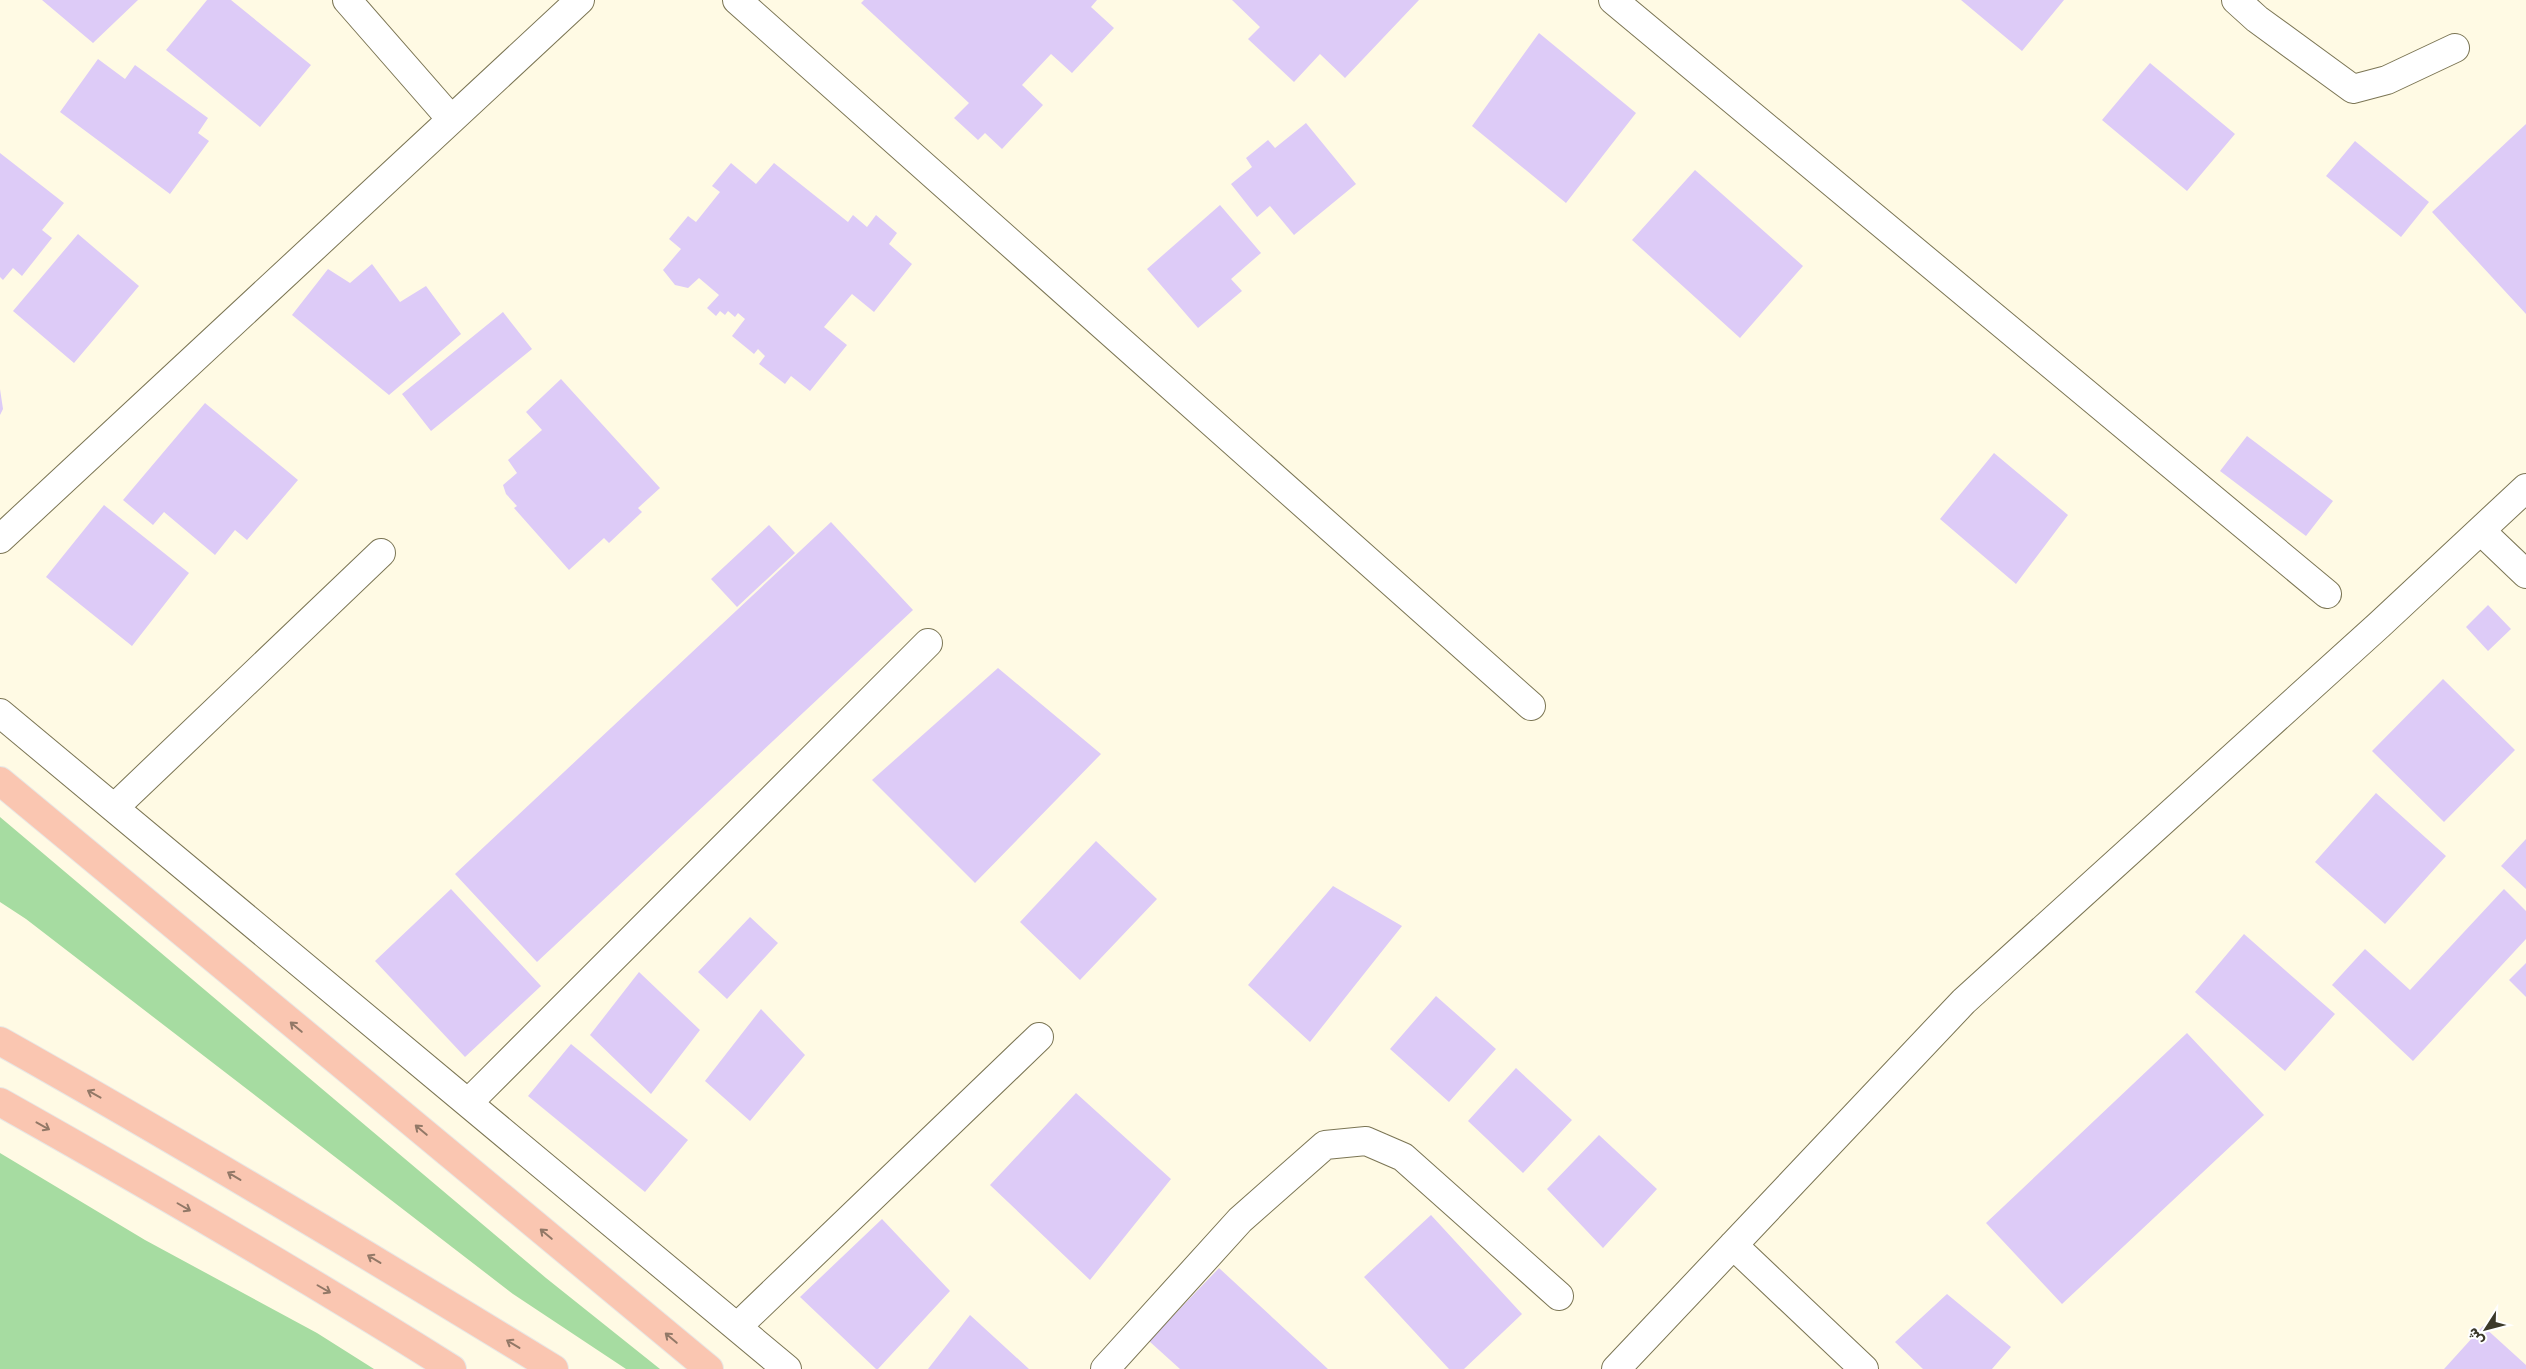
<svg xmlns="http://www.w3.org/2000/svg" width="2526" height="1369" font-family="Rubik,Cairo,sans-serif">
<style>
.green{fill:#a6dca1}
.building{fill:#ddcbf7}
.lines{fill:none;stroke-linecap:round;stroke-linejoin:round}
.minor-casing{stroke:#7b7554;stroke-width:30}
.highway-casing{stroke:#e8e7e5;stroke-width:30}
.minor{stroke:#fff;stroke-width:28}
.highway{stroke:#fac6b1;stroke-width:28}
.oneway{stroke:#927867}
</style>
<rect width="100%" height="100%" fill="#fffae4"/>
<!-- green -->
<path class="green" d="M0 817 546 1278 660 1369H626L513 1294 26 919 0 902Z
M0 1153 145 1240 317 1333 374 1369H0Z"/>
<!-- building -->
<path class="building" d="M42 0H138L93 43Z
M207 0H231L311 65 260 127 166 50Z
M864 0H1097L1091 7 1114 28 1072 73 1051 54 1022 85 1043 105 1002 149 985 133 978 140 954 118 969 103 861 3Z
M1232 0H1419L1345 78 1320 54 1294 82 1248 39 1260 27Z
M1961 0H2064L2022 51Z
M1539 33 1636 113 1566 203 1472 126Z
M98 59 125 79 135 65 208 118 198 133 209 141 170 194 60 112Z
M2150 63 2235 134 2187 191 2102 120Z
M1306 123 1356 184 1294 235 1270 206 1257 217 1231 184 1252 167 1246 158 1268 140 1275 148Z
M2526 124V314L2432 212Z
M2355 141 2429 202 2401 237 2326 176Z
M0 153 64 203 42 230 52 238 22 276 13 268 3 280 0 277Z
M731 163 756 184 774 163 848 222 853 215 867 227 876 215 897 233 889 244 912 264 874 312 852 294 824 327 847 345 810 391 791 376 785 384 759 364 765 356 758 349 754 354 732 336 745 319 738 313 735 317 728 311 725 315 720 311 716 316 707 308 719 295 699 278 688 288 675 285 663 270 681 249 669 239 688 216 696 222 720 192 712 186Z
M1695 170 1803 266 1740 338 1632 240Z
M1220 205 1261 253 1231 279 1242 291 1198 328 1147 269Z
M78 234 139 286 74 363 13 311Z
M372 264 400 302 426 286 461 334 389 395 292 315 328 269 350 283Z
M503 312 532 349 431 431 402 394Z
M561 379 660 488 638 508 642 512 609 543 604 538 569 570 514 508 517 506 506 494 503 485 517 473 508 460 542 430 526 412Z
M0 389 3 409 0 415Z
M205 403 298 480 247 540 235 530 215 555 164 512 153 525 123 500Z
M2247 436 2333 501 2306 536 2220 471Z
M1994 453 2068 515 2016 584 1940 519Z
M104 505 189 573 132 646 46 577Z
M831 522 913 610 537 962 455 874Z
M769 525 795 553 737 607 711 579Z
M2488 605 2511 629 2488 651 2466 627Z
M998 668 1101 754 975 883 872 780Z
M2443 679 2515 750 2444 822 2372 751Z
M2376 793 2446 856 2385 924 2315 862Z
M2526 839V889L2501 866Z
M1096 841 1157 899 1080 980 1020 922Z
M1333 886 1402 926 1310 1042 1248 985Z
M451 889 541 986 465 1057 375 961Z
M2504 889 2526 911V939L2413 1061 2332 985 2365 949 2410 990Z
M750 917 778 943 727 999 698 972Z
M2244 934 2335 1014 2285 1071 2195 992Z
M2526 963V997L2509 980Z
M639 972 700 1030 651 1094 590 1035Z
M1436 996 1496 1049 1449 1102 1390 1049Z
M761 1009 805 1055 750 1121 705 1081Z
M2187 1033 2264 1115 2062 1304 1986 1223Z
M571 1044 688 1140 645 1192 528 1096Z
M1516 1068 1572 1120 1523 1173 1468 1121Z
M1076 1093 1171 1179 1090 1280 990 1185Z
M1599 1135 1657 1189 1603 1248 1547 1189Z
M1431 1215 1522 1314 1464 1369H1449L1364 1277Z
M882 1219 950 1291 878 1369H876L800 1297Z
M1219 1268 1328 1369H1180L1149 1341Z
M1947 1294 2011 1347 1992 1369H1923L1895 1342Z
M970 1315 1029 1369H928Z
M2483 1326 2526 1365V1369H2444Z"/>
<g class="lines">
<defs>
<path id="minor" d="M347 0 451 119
M737 0 1531 706
M1613 0 2327 594
M2236 0 2257 19 2353 89 2387 80 2455 48
M2481 531 2526 574
M0 539 580 0
M0 713 787 1369
M114 808 381 553
M468 1103 928 643
M1733 1245 1864 1369
M737 1327 1039 1037
M1105 1369 1240 1220 1325 1145 1366 1141 1403 1157 1559 1296
M1616 1369 1964 1001 2379 625 2526 488"/>
<path id="highway" d="M0 781 709 1369
M0 1041C187 1146 371 1257 554 1369
M0 1102C153 1188 304 1276 452 1369"/>
</defs>
<!-- minor casing -->
<use href="#minor" class="minor-casing"/>
<!-- highway casing -->
<use href="#highway" class="highway-casing"/>
<!-- minor -->
<use href="#minor" class="minor"/>
<!-- highway -->
<use href="#highway" class="highway"/>
</g>
<!-- one-way arrows -->
<defs><path id="oneway-shaft" d="M-6 0H5M1.5-3L5.5 0L1.5 3" fill="none" stroke-width="1.6" stroke-linecap="round" stroke-linejoin="round" transform="scale(1.25)"/></defs>
<g class="oneway">
<use href="#oneway-shaft" transform="translate(296 1027) rotate(-140)"/>
<use href="#oneway-shaft" transform="translate(94 1094) rotate(-151)"/>
<use href="#oneway-shaft" transform="translate(43 1126) rotate(29)"/>
<use href="#oneway-shaft" transform="translate(421 1130) rotate(-140)"/>
<use href="#oneway-shaft" transform="translate(234 1176) rotate(-149)"/>
<use href="#oneway-shaft" transform="translate(184 1207) rotate(30)"/>
<use href="#oneway-shaft" transform="translate(546 1234) rotate(-140)"/>
<use href="#oneway-shaft" transform="translate(374 1259) rotate(-149)"/>
<use href="#oneway-shaft" transform="translate(324 1289) rotate(30)"/>
<use href="#oneway-shaft" transform="translate(671 1338) rotate(-140)"/>
<use href="#oneway-shaft" transform="translate(513 1344) rotate(-149)"/>
</g>
<!-- north arrow -->
<g transform="translate(2486 1329) rotate(234)" stroke="#ffffff" stroke-width="4" paint-order="stroke">
<path d="M0-4L9 19L0 12L-9 19Z" fill="#3c392a"/>
<text y="-8" font-size="14" font-weight="bold" text-anchor="middle" fill="#3c392a">ش</text>
</g>
</svg>
